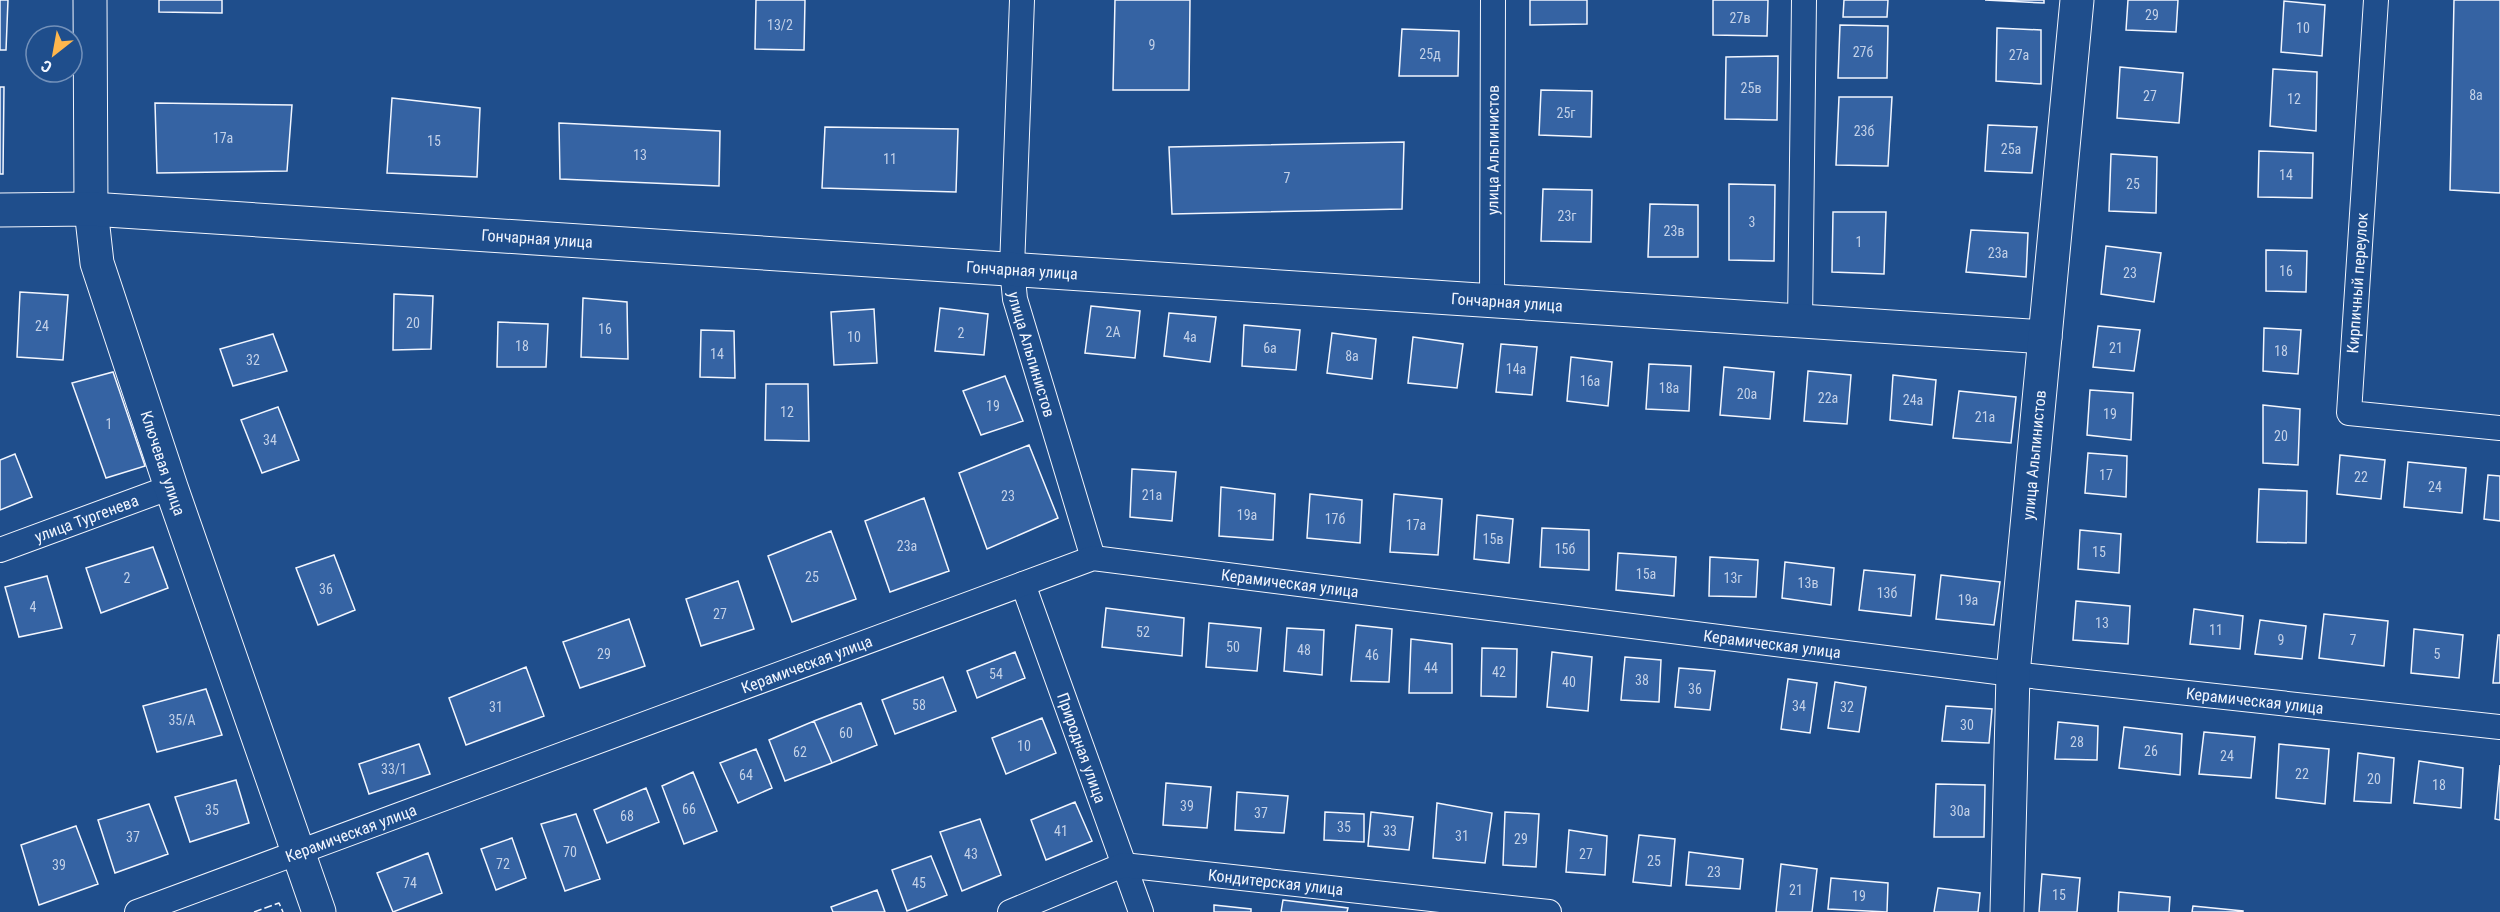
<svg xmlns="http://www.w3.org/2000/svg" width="2500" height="912" font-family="'Roboto Condensed',sans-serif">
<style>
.building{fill:#3563a3;stroke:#f2f6ff;stroke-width:1.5}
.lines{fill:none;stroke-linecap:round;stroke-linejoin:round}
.street-casing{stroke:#f2f6ff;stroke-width:26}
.secondary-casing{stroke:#f2f6ff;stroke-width:35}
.street{stroke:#1f4e8c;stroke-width:24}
.secondary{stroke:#1f4e8c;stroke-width:33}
.fence{stroke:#f2f6ff;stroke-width:1.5;stroke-dasharray:8 3;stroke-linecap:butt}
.labels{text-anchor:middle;stroke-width:4.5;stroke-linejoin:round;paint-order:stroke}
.number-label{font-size:14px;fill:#c3d1e8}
.street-label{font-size:16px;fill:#f2f6ff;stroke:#1f4e8c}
</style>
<rect width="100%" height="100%" fill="#1f4e8c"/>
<!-- building -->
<path class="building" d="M0 0H8L6 50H0Z
M159 0H222V13L159 12Z
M756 0H805L804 50 755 49Z
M1115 0H1190L1189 90H1113Z
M1530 0H1587V24L1530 25Z
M1713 0H1768L1767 36 1713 35Z
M1844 0H1888L1887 17H1843Z
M1985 0H2044V3Z
M2128 0H2178L2176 32 2126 30Z
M2454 0H2500V193L2450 190Z
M2284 1 2325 5 2322 56 2281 52Z
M1840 25 1888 26 1887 78H1838Z
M1997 28 2041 30V84L1996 81Z
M1402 29 1459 31 1458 76H1399Z
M1778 56 1777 120 1725 119 1726 57Z
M2120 67 2183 73 2179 123 2117 118Z
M2273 69 2317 72 2316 131 2270 126Z
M0 87H4L3 174H0Z
M1541 90 1592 91 1591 137 1539 135Z
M1839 97H1892L1888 166 1836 165Z
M392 98 480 108 477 177 387 173Z
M155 103 292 105 287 171 157 173Z
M559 123 720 131 719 186 560 179Z
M1988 125 2037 127 2032 173 1985 171Z
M825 127 958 129 956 192 822 188Z
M1404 142 1402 209 1172 214 1169 147Z
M2259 151 2313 153 2312 198 2258 197Z
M2111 154 2157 157 2156 213 2109 211Z
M1729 184 1775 185 1774 261 1729 260Z
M1543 189 1592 190 1591 242 1541 241Z
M1650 204 1698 205V257H1648Z
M1833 212H1886L1884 274 1832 272Z
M1971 230 2028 233 2026 277 1966 272Z
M2106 246 2161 253 2154 302 2101 294Z
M2266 250 2307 251 2306 292 2266 291Z
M20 292 68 295 63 360 17 357Z
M394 294 433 296 431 349 393 350Z
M583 298 627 302 628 359 581 357Z
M1091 306 1140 311 1135 358 1085 353Z
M940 308 988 314 984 355 935 351Z
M874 309 877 363 834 365 831 312Z
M1169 313 1216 317 1210 362 1164 356Z
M498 322 548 324 546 367H497Z
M1244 325 1300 330 1296 370 1242 366Z
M2098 326 2140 330 2134 371 2093 367Z
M2264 328 2301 330 2298 374 2263 371Z
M701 330 734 331 735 378 700 377Z
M1332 333 1376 339 1372 379 1327 373Z
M273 334 287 371 233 386 220 349Z
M1413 337 1463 344 1457 388 1408 383Z
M1501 344 1537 347 1532 395 1496 392Z
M1571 357 1612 362 1608 406 1567 401Z
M1649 364 1691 366 1689 411 1646 409Z
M1724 367 1774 372 1770 419 1720 415Z
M1808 371 1851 375 1847 424 1804 421Z
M113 372 145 466 106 478 72 383Z
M1893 375 1936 380 1932 425 1890 420Z
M1005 376 1023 421 981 435 963 391Z
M766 384H808L809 441 765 440Z
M2090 390 2133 393 2131 440 2087 435Z
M1959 391 2016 397 2011 443 1953 438Z
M2263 405 2300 409 2298 465 2263 463Z
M278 407 299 460 262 473 241 420Z
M1029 445 1058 518 987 549 959 473Z
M2088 453 2127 456 2126 497 2085 493Z
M15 454 32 497 0 510V460Z
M2340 455 2385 460 2381 499 2337 494Z
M2408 462 2466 468 2462 513 2404 507Z
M1132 469 1176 472 1172 521 1130 517Z
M2488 475 2500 476V521L2484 519Z
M1221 487 1275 494 1273 540 1219 536Z
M2259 489 2307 491 2306 543 2257 542Z
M1310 494 1362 500 1360 543 1307 538Z
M1394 494 1442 499 1438 555 1390 552Z
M924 498 949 571 890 592 865 521Z
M1477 515 1513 519 1509 563 1474 559Z
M1542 528 1589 530V570L1540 567Z
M2080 530 2121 534 2119 573 2078 569Z
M831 531 856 599 792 622 768 556Z
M153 547 168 588 101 613 86 568Z
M1618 553 1676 557 1674 596 1616 590Z
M334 555 355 610 318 625 296 568Z
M1710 557 1758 560 1756 597 1709 596Z
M1785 562 1834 568 1831 605 1782 598Z
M1864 570 1915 575 1911 616 1859 610Z
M1941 575 2000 582 1994 625 1936 619Z
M47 576 62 628 19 637 5 587Z
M738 581 754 629 701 646 686 599Z
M2076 601 2130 606 2128 644 2073 640Z
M1106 608 1184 618 1182 656 1102 647Z
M2194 609 2243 616 2240 649 2190 644Z
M2324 614 2388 621 2384 666 2319 658Z
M629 619 645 666 580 688 563 642Z
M2260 620 2306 626 2302 659 2255 654Z
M1209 623 1261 628 1257 671 1206 667Z
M1356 625 1392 629 1389 682 1351 681Z
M1287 628 1324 630 1322 675 1284 671Z
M2414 629 2463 635 2459 678 2411 673Z
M2498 635H2500V683H2493Z
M1411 639 1452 644V693H1409Z
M1482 648 1517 649 1516 697 1481 696Z
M1015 652 1025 678 977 698 967 671Z
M1552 652 1592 657 1588 711 1547 707Z
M1625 657 1661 660 1659 702 1621 700Z
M526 667 544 716 466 745 449 698Z
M1679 668 1715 671 1710 710 1675 707Z
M943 677 956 711 895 734 882 700Z
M1788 679 1817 683 1810 733 1781 729Z
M1835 682 1866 687 1859 732 1828 728Z
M206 689 222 735 157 752 143 706Z
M861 703 877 745 832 763 814 721Z
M1946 706 1992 709 1989 743 1942 741Z
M1042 718 1056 753 1006 774 992 738Z
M814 721 832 763 785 781 769 740Z
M2058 722 2098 726 2097 760 2055 759Z
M2124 727 2182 734 2180 775 2119 768Z
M2204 732 2255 737 2251 778 2199 774Z
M419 744 430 774 369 794 359 764Z
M2279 744 2329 749 2325 804 2276 798Z
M756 749 772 788 738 803 720 763Z
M2358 753 2394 758 2391 803 2354 801Z
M2419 761 2463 768 2461 808 2414 803Z
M2500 765V820L2495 819Z
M693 772 717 831 684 844 662 786Z
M236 780 249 823 190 842 175 797Z
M1166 783 1211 787 1207 828 1163 825Z
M1936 784 1985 785 1984 837H1934Z
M646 788 659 822 607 843 594 810Z
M1237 792 1288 796 1284 833 1235 830Z
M1075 802 1092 841 1046 860 1031 820Z
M1437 803 1492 813 1485 863 1433 858Z
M149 804 168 854 115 873 98 820Z
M1325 812 1364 814V842L1324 840Z
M1371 812 1413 817 1409 850 1368 846Z
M1505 812 1539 814 1536 867 1503 865Z
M576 814 600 879 565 891 541 824Z
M980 819 1001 875 962 891 940 832Z
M76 826 98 884 39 905 21 845Z
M1569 830 1607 836 1605 875 1566 872Z
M1639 835 1675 839 1671 886 1633 882Z
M512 838 526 878 496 890 481 849Z
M1689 852 1743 859 1740 889 1686 885Z
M428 853 442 893 393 912 377 873Z
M931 856 947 895 907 911 892 870Z
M1781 864 1817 869 1812 912H1776Z
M2042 874 2080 878 2077 912H2039Z
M1831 878 1888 883 1887 912 1828 909Z
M1938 888 1980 893 1978 912H1934Z
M877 890 885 912H833L831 907Z
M2119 892 2170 897 2169 912H2118Z
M1283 900 1348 908 1347 912H1281Z
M1214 905 1251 909V912H1214Z
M2193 906 2243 911V912H2192Z"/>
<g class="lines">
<defs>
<g id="street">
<path id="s1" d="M1022 0 1012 268 1015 299 1093 558"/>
<path d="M2376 0 2349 413 2500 428"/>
<path id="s2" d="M1492 302 1493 0"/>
<path d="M1800 322 1804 0"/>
<path id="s3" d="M0 550 171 487"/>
<path id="s4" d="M1023 584 1141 912"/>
<path id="s5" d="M137 912 1093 558 2013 674 2500 727"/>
<path id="s6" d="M1010 912 1123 865 1549 912"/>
</g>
<g id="secondary">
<path id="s7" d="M90 0 91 209 97 263 171 487 319 912"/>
<path id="s8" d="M0 210 91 209 2045 337"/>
<path id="s9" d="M2007 912 2013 674 2077 0"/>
</g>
</defs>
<!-- street casing -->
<use href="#street" class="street-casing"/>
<!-- secondary casing -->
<use href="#secondary" class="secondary-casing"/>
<!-- street -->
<use href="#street" class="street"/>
<!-- secondary -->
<use href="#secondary" class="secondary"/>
<!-- fence -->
<path class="fence" d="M254 912 279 903 283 912"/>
</g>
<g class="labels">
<!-- number labels -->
<g class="number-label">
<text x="2152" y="20">29</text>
<text x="1740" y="23">27в</text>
<text x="780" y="30">13/2</text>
<text x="2303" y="33">10</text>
<text x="1152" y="50">9</text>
<text x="1863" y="57">27б</text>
<text x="1430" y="59">25д</text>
<text x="2019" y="60">27а</text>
<text x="1751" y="93">25в</text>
<text x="2476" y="100">8а</text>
<text x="2150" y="101">27</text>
<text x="2294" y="104">12</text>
<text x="1566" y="118">25г</text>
<text x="1864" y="136">23б</text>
<text x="223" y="143">17а</text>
<text x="434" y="146">15</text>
<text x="2011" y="154">25а</text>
<text x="640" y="160">13</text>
<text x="890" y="164">11</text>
<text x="2286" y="180">14</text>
<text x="1287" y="183">7</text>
<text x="2133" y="189">25</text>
<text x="1567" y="221">23г</text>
<text x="1752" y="227">3</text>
<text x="1674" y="236">23в</text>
<text x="1859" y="247">1</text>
<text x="1998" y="258">23а</text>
<text x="2286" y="276">16</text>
<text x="2130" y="278">23</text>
<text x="413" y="328">20</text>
<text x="42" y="331">24</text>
<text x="605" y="334">16</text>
<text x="1113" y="337">2А</text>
<text x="961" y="338">2</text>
<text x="854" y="342">10</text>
<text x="1190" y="342">4а</text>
<text x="522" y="351">18</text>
<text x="1270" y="353">6а</text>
<text x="2116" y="353">21</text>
<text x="2281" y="356">18</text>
<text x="717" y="359">14</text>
<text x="1352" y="361">8а</text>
<text x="253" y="365">32</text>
<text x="1516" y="374">14а</text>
<text x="1590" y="386">16а</text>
<text x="1669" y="393">18а</text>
<text x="1747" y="399">20а</text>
<text x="1828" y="403">22а</text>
<text x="1913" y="405">24а</text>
<text x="993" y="411">19</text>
<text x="787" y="417">12</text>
<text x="2110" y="419">19</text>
<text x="1985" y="422">21а</text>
<text x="109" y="429">1</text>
<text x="2281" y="441">20</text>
<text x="270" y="445">34</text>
<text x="2106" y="480">17</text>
<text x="2361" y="482">22</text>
<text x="2435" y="492">24</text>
<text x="1152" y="500">21а</text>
<text x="1008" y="501">23</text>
<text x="1247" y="520">19а</text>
<text x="1335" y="524">17б</text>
<text x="1416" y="530">17а</text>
<text x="1493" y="544">15в</text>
<text x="907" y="551">23а</text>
<text x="1565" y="554">15б</text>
<text x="2099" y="557">15</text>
<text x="1646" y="579">15а</text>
<text x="812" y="582">25</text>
<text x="127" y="583">2</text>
<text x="1733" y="583">13г</text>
<text x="1808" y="588">13в</text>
<text x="326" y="594">36</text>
<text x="1887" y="598">13б</text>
<text x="1968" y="605">19а</text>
<text x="33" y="612">4</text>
<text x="720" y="619">27</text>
<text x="2102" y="628">13</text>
<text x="2216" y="635">11</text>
<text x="1143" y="637">52</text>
<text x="2281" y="645">9</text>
<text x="2353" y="645">7</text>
<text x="1233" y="652">50</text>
<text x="1304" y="655">48</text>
<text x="604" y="659">29</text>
<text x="2437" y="659">5</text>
<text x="1372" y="660">46</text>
<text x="1431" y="673">44</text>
<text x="1499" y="677">42</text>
<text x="996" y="679">54</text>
<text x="1642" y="685">38</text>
<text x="1569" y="687">40</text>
<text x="1695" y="694">36</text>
<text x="919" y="710">58</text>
<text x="1799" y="711">34</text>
<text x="496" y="712">31</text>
<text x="1847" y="712">32</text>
<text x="182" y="725">35/A</text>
<text x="1967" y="730">30</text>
<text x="846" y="738">60</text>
<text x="2077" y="747">28</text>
<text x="1024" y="751">10</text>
<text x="2151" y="756">26</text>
<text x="800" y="757">62</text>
<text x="2227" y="761">24</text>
<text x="394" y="774">33/1</text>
<text x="2302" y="779">22</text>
<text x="746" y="780">64</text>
<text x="2374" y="784">20</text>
<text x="2439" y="790">18</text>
<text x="1187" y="811">39</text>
<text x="689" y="814">66</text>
<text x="212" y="815">35</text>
<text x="1960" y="816">30а</text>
<text x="1261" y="818">37</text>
<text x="627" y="821">68</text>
<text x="1344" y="832">35</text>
<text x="1061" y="836">41</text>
<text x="1390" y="836">33</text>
<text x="1462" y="841">31</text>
<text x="133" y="842">37</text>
<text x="1521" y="844">29</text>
<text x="570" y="857">70</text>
<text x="971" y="859">43</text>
<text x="1586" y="859">27</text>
<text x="1654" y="866">25</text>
<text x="503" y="869">72</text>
<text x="59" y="870">39</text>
<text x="1714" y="877">23</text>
<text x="410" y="888">74</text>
<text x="919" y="888">45</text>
<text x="1796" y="895">21</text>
<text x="2059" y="900">15</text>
<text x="1859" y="901">19</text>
</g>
<!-- street labels -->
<g class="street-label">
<text dy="6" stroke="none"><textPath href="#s2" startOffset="152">улица Альпинистов</textPath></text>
<text dy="6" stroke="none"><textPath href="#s8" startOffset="538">Гончарная улица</textPath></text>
<text dy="6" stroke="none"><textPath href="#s8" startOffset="1024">Гончарная улица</textPath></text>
<text transform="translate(2357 283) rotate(-86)" y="6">Кирпичный переулок</text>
<text dy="6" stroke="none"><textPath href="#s8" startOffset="1510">Гончарная улица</textPath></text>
<text dy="6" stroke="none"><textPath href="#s1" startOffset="357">улица Альпинистов</textPath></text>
<text dy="6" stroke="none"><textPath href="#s9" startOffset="458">улица Альпинистов</textPath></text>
<text dy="6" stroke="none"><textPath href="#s7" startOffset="474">Ключевая улица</textPath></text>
<text dy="6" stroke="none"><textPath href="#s3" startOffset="92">улица Тургенева</textPath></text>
<text dy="6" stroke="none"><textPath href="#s5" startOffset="1218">Керамическая улица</textPath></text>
<text dy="6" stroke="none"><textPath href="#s5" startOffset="1704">Керамическая улица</textPath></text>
<text dy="6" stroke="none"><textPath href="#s5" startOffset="714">Керамическая улица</textPath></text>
<text dy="6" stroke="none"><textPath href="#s5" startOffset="2190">Керамическая улица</textPath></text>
<text dy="6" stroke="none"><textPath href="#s4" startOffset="174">Природная улица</textPath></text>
<text dy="6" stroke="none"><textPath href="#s5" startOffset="228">Керамическая улица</textPath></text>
<text dy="6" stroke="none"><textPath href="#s6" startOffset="276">Кондитерская улица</textPath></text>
</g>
</g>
<!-- north arrow -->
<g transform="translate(54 54) rotate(211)"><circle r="28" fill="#1f4e8c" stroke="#7391ba" stroke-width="1.5"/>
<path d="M0-4.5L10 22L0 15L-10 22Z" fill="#ffb74d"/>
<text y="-9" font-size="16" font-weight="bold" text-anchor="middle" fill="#f2f6ff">С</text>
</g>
</svg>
